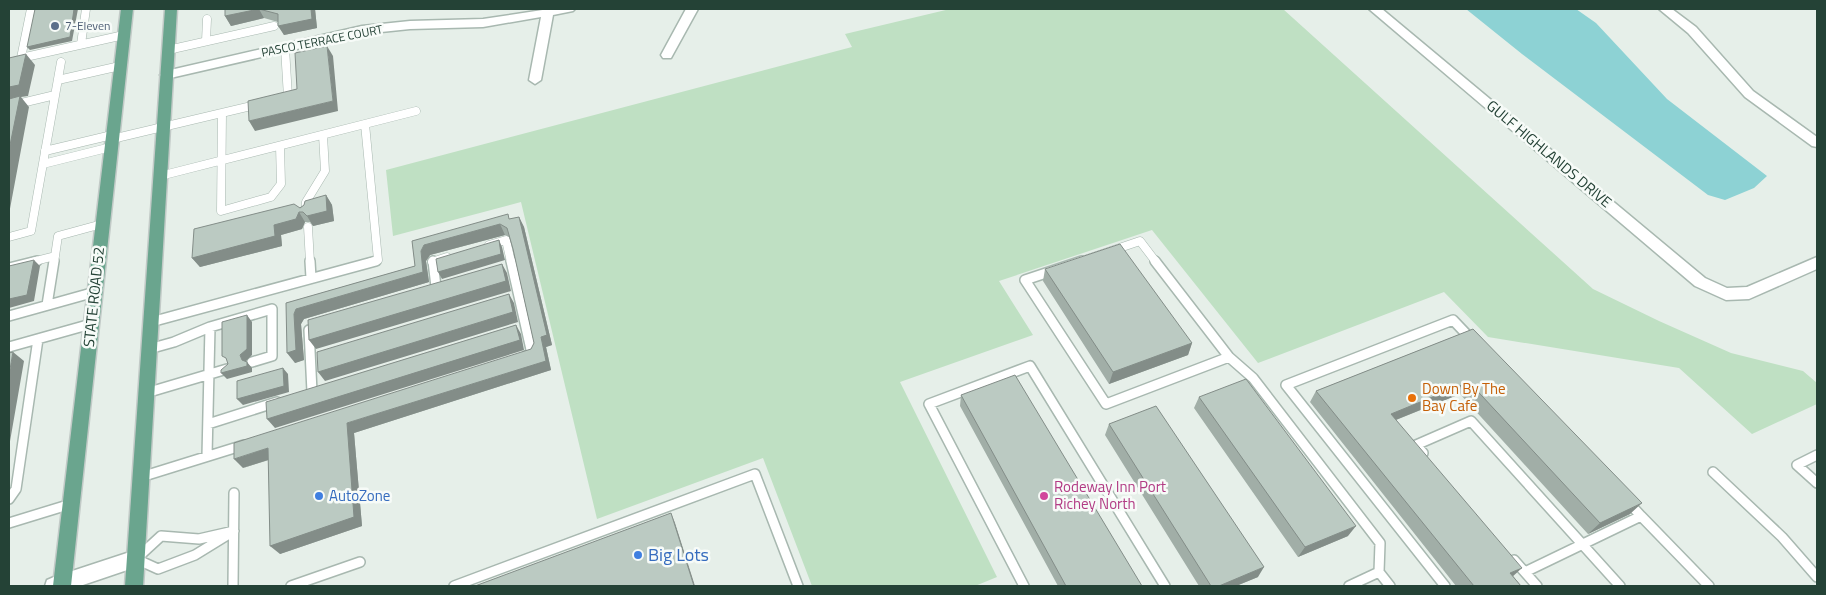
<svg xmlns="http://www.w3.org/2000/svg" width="1826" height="595" font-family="'Titillium Web',sans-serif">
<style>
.green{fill:#bfe0c3}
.water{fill:#8dd2d4}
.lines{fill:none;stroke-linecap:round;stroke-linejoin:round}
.lane-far1-casing{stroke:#a8b8b0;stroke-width:9}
.lane-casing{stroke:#a8b8b0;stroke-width:12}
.street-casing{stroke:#a8b8b0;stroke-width:3}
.primary-casing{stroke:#c2cac7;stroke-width:3}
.lane-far1{stroke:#fff;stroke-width:8}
.lane{stroke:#fff;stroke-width:9}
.street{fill:#fff;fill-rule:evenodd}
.primary{fill:#6aa58e;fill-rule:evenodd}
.wall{fill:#a1aea7}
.shaded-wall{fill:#838d88}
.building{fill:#bbcac2;stroke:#838d88}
.service-dot{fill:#5c6f8a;stroke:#f7fbf8;stroke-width:2}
.food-dot{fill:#e8710a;stroke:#f7fbf8;stroke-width:2}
.shop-dot{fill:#3f7fe0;stroke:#f7fbf8;stroke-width:2}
.hotel-dot{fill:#d1479c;stroke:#f7fbf8;stroke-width:2}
.labels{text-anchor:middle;stroke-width:5;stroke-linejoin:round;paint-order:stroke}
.far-service-label{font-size:12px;fill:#4e5e75;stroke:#f7fbf8;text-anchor:start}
.far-street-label{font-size:12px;fill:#244236;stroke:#f7fbf8}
.street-label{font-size:15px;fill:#244236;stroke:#f7fbf8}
.food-label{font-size:15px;fill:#c56008;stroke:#f7fbf8;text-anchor:start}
.hotel-label{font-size:15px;fill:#b23c85;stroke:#f7fbf8;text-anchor:start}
.shop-label{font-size:15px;fill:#366cbe;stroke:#f7fbf8;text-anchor:start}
.near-shop-label{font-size:18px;fill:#366cbe;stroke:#f7fbf8;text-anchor:start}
</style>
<rect width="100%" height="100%" fill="#e6efe9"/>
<!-- green -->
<path class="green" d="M950 9H1283L1593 289 1659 321 1731 353 1803 371 1817 383V404L1752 434 1679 368 1488 337 1444 292 1258 363 1152 230 999 281 1033 335 900 382 997 577 975 586H812L763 458 597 519 521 202 393 236 386 170 852 47 845 34Z"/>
<!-- water -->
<path class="water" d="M1466 9H1576L1596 23 1667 99 1767 176 1754 188 1725 200 1708 195 1522 54Z"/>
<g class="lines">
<defs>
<path id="lane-far1" d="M31 9 21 58 124 35
M206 41 207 19
M81 44 86 9
M168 50 274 26
M58 80 120 66
M282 98 288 97 285 48
M9 106 55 95
M222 113 221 211 271 197 281 184 280 146
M365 124 378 260 371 262
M112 139 260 104
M45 151 112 135
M43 164 111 147
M160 176 416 111
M306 212V202L325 171 323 135
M308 227 310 262
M9 237 31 231 61 62
M489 245 506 240 511 262
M32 262 55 256 58 236 102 224
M54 262 55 256
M432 262 447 257
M1078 262 1140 241 1156 262"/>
<path id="lane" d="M310 261 311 278
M433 261 436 287
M511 261 532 354 526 356
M1082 261 1025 280 1106 404 1229 357 1155 261
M9 268 37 261
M47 305 54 261
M9 316 95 292
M151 322 376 261
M309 330 312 392
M9 347 91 324
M149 349 174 342 210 327 272 309V356L252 362
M1229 357 1253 378 1380 543 1379 572 1390 586
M146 393 227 369
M208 424 277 402
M1423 453 1416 445 1471 421 1620 586
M1817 455 1797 465 1817 483
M207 456 210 327
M1713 472 1782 537 1817 577
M141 477 244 445
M9 499 16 489 38 339
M1628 502 1641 516
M9 523 71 504
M234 531 195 555 158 569 136 559 161 536 199 539Z
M1514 560 1537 586
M1525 572 1641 516 1709 586
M233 586 234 493
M291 586 360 562
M454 586 755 474 798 586
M1024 586 929 404 1030 366 1165 586
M1349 586 1379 572
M1445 586 1286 385 1453 320 1473 341"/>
<path id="street" d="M549 9H575L573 11 553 15 541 80 535 84 529 80 541 17 483 27 410 29 362 34 166 79 160 75 166 71 362 26 410 21 483 19Z
M686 9H698L671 58H663L661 55Z
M1369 9H1382L1705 278 1727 288 1747 287 1817 257V269L1749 299 1726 300 1695 286Z
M1659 9H1672L1696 27 1753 91 1817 137V147L1812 146 1745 97 1688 33Z
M136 550 142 553 145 559 142 565 80 586H45L47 580 54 577Z"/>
<path id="primary" d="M121 9H133L71 586H53Z
M165 9H177L143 586H125Z"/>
</defs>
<!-- lane-far1 casing -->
<use href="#lane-far1" class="lane-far1-casing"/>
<!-- lane casing -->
<use href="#lane" class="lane-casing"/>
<!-- street casing -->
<use href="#street" class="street-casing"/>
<!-- primary casing -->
<use href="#primary" class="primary-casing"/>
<!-- lane-far1 -->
<use href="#lane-far1" class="lane-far1"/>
<!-- lane -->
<use href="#lane" class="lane"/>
<!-- street -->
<use href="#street" class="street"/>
<!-- primary -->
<use href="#primary" class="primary"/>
</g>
<!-- wall -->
<path class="wall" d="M225 9H315L317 28 284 35 278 22 264 18 231 26 225 16Z
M326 195 332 205 334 221 313 226 310 222H305L302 229 281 235 282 246 200 267 192 258Z
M519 217 524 227 552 345 546 347 551 370 354 433 362 526 280 554 269 460 243 468 531 349 534 343 513 249 509 237 505 235 430 255 426 261 429 282 304 319 301 324 304 360 295 363 286 303 415 266 412 241Z
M1045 269 1192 343 1188 355 1109 384 1043 281Z
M1473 329 1630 514 1588 534 1460 394 1396 420 1513 576 1521 586H1456L1310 402 1316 391Z
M961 395 1142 586H1058L960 406Z
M1199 397 1348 536 1298 557 1194 408Z
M1109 424 1258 577 1236 586H1199L1105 435Z"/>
<!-- shaded-wall -->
<path class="shaded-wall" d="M74 9H78L72 41 30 50 27 47Z
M259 9 264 18 231 26 225 16Z
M311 9H315L317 28 284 35 278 26Z
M327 46 333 56 338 111 255 131 249 121 333 101Z
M26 54 35 65 28 96 21 97 29 107 9 214V87Z
M326 195 332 205 334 221 313 226 307 216Z
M299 212 305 222 302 229 281 235 282 246 200 267 192 258 274 225Z
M519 217 524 227 552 345 546 347 551 370 354 433 362 526 280 554 270 546 347 423 546 361 541 337Z
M500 224 505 235 430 255 426 261 429 282 304 319 301 324 304 360 295 363 287 353 294 314 296 309 423 272 421 251 424 245Z
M499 240 502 247 505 260 442 279 438 272Z
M34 260 40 266 34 301 9 308V299Z
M502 264 507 273 511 291 316 349 309 340Z
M509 294 514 303 518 322 325 381 318 372Z
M247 315 252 322V355L246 361 247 365V362L252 368V372L227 379 221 373 242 360 240 355Z
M516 325 521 334 524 350 275 428 267 419Z
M1192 343 1188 355 1109 384 1113 372Z
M13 352 24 361 9 447V375Z
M283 368 288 374 289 392 243 405 237 399Z
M1469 382 1460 394 1383 425 1391 414Z
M268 448 277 457 243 468 234 459Z
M1642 503 1630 514 1588 534 1600 523Z
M671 513 675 523 695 586H694Z
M1356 526 1348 536 1298 557 1305 547Z
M1264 567 1258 577 1236 586H1219Z
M1522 568 1511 578 1510 573Z"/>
<!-- building -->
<path class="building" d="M35 9H74L70 37 27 47Z
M225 9H311L312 19 278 26V14L259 9 225 16Z
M327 46 333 101 249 121 248 101 297 89 295 53Z
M26 54 19 85 9 87V58Z
M20 96 9 150V99Z
M326 195 327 211 307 216 303 212H299L296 219 274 225 275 236 192 258 194 229 294 204 300 208 304 205 305 201Z
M508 214 509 219 519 217 547 335 541 337 546 361 347 423 354 517 270 546 268 448 234 459V443L531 349 534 343 513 249 507 228 500 224 424 245 421 251 423 272 296 309 294 314 296 350 287 353 286 303 415 266 412 241Z
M499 240 501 254 438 272 436 259Z
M1120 244 1192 343 1113 372 1045 269Z
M34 260 27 295 9 299V266Z
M502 264 506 281 309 340 308 320Z
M509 294 513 312 318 372 317 352Z
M247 315V349L240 355 242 360 247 362V366L221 373V370L228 364 226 358 222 356V322Z
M516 325 520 340 267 419 266 402Z
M1473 329 1642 503 1600 523 1469 382 1391 414 1522 568 1510 573 1521 586H1474L1316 391Z
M13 352 9 375V353Z
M283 368 284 386 237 399V381Z
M1015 375 1142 586H1066L961 395Z
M1246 379 1356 526 1305 547 1199 397Z
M1156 406 1264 567 1219 586H1211L1109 424Z
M671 513 694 586H475Z"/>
<!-- markers -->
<circle class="service-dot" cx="55" cy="26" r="5"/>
<circle class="food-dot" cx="1412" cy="398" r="5"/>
<g class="shop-dot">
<circle cx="319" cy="496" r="5"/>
<circle cx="638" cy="555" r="5"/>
</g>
<circle class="hotel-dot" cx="1044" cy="496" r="5"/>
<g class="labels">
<!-- far-service labels -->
<g class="far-service-label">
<text x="65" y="30">7-Eleven</text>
</g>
<!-- far-street labels -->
<g class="far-street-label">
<text transform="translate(322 41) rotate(-11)" y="4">PASCO TERRACE COURT</text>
</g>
<!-- street labels -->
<g class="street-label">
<text transform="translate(1549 154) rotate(40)" y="5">GULF HIGHLANDS DRIVE</text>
<text transform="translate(94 297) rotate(-84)" y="5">STATE ROAD 52</text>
</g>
<!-- food labels -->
<g class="food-label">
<text x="1422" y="394">Down By The<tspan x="1422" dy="17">Bay Cafe</tspan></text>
</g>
<!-- hotel labels -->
<g class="hotel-label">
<text x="1054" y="492">Rodeway Inn Port<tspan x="1054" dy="17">Richey North</tspan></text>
</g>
<!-- shop labels -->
<g class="shop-label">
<text x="329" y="501">AutoZone</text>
</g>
<!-- near-shop labels -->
<g class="near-shop-label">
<text x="648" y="561">Big Lots</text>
</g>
</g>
<!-- border -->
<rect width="1826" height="595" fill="none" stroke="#244236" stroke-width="20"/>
</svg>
